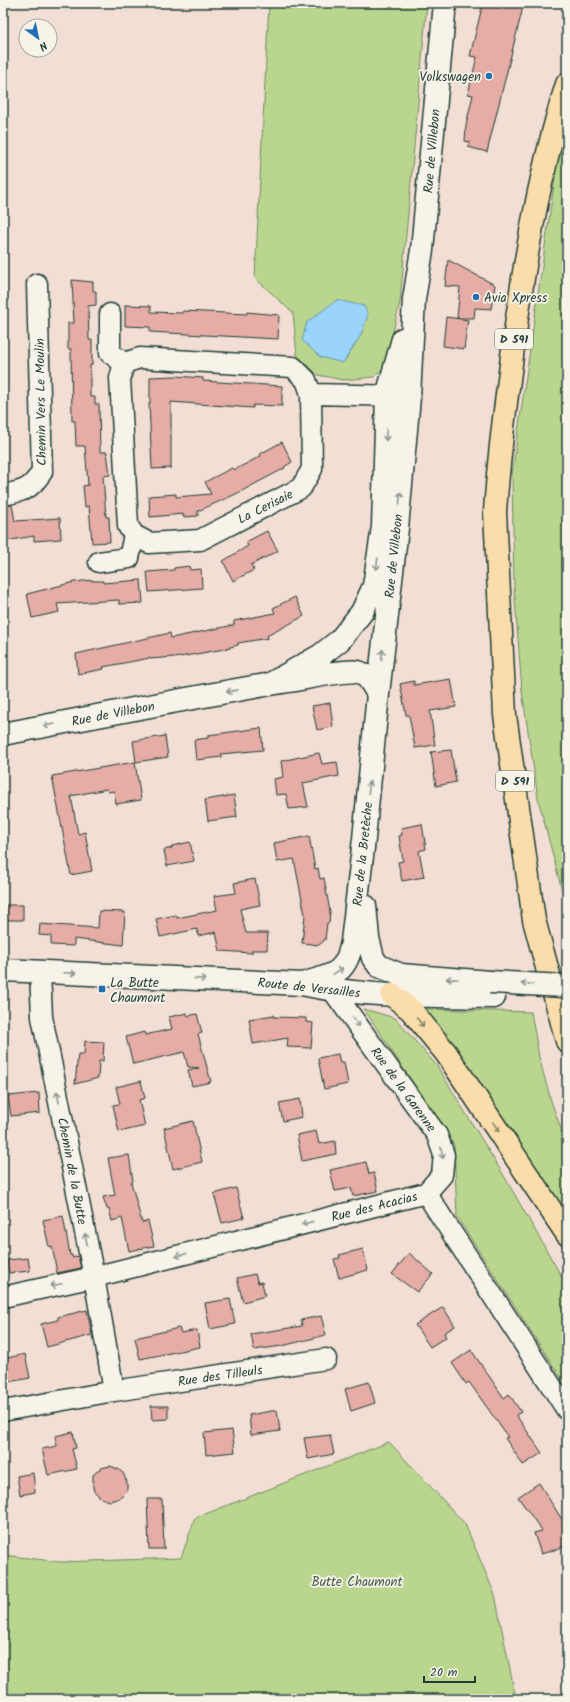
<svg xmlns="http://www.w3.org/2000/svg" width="570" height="1702" font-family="Kalam,sans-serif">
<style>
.green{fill:#bad68e;stroke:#6c8a61}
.water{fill:#9ad4fa;stroke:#6998ab}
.building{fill:#e6aca6;stroke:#1f3d34}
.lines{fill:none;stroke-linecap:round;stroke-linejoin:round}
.street-casing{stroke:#1f3d34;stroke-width:23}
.secondary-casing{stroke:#1f3d34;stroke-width:25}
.primary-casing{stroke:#1f3d34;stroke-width:25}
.street{stroke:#f7f3e8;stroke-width:20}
.secondary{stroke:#f7f3e8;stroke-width:22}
.primary{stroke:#fbddab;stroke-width:22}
.secondary-bridge-casing{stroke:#1f3d34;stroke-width:25;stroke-linecap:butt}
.secondary-bridge{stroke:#f7f3e8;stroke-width:22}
.oneway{stroke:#8b988e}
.oneway2{stroke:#82856a}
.poi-dot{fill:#1f6fb2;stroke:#f7f3e8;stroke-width:1.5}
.labels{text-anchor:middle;stroke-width:3.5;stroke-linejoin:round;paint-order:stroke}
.shield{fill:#f7f3e8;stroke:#60746a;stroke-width:1}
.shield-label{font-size:12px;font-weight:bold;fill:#1f3d34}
.poi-label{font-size:13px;fill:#1f3d34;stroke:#f7f3e8;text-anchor:start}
.street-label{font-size:13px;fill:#1f3d34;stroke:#f7f3e8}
.park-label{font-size:13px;fill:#3e5c46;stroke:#f7f3e8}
</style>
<rect width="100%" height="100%" fill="#f2ded4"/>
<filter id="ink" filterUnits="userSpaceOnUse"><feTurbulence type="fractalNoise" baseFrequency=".025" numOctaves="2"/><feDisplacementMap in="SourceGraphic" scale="8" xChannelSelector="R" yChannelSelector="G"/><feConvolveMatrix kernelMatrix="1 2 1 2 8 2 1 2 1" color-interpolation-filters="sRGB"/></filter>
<g filter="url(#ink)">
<!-- green -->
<path class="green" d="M269 3H427L400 302 385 366 374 377 343 380 318 375 297 355 293 313 255 278Z
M567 133V910L538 798 522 691 514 586 512 473 557 164Z
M364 1009 395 1018 437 1066 504 1176 567 1286V1387L457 1217 454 1145Z
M423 1009 531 1012 539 1057 551 1101 567 1146V1223Z
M389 1442 465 1524 495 1595 516 1699H3V1555L60 1562 181 1558 195 1518Z"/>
<!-- water -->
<path class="water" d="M337 300 364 306 368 315 361 335 343 363 320 357 302 340 307 322Z"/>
<!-- building -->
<path class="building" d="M483 3H524L487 152 468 147 470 142 465 141 466 125 473 95 468 94 477 57 470 56Z
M448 260 495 285 491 309 475 308 474 318H457L460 287 445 286Z
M72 280 93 282V291H96V305L88 306 89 340H92V365H90V397H95V404H99L100 452H107L110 475 103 476 106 517H109L110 542 92 543 89 506 85 507 83 486 88 485 85 446H76L75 421H72L71 349H68V323H74Z
M125 305 151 306V312L182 313 183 311 247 314V312L279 315 278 339 150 332V327L125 326Z
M446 317 468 320 464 349 443 346Z
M176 376 203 378V381L282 386V406L253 405V408L171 402V468L152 469 149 403H150V377Z
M282 442 292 462 284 467 285 468 236 494 198 511V516L183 517V514L150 517 149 496 176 494V497L211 494 205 482 232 468 234 470 261 456 260 454Z
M12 505 15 521 60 518 61 539 34 541V536L5 541V538H3V506Z
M267 531 278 551 251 565 254 570 233 581 223 561 248 546 246 542Z
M189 566 190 570 201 569 202 588 149 592 147 572 174 570V568Z
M93 580V581H103V583L141 580 143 603 119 604V600L57 604 59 612 32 618 27 594 74 582Z
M295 597 304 616 267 636 268 638 238 643V645L230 647V648L174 658V657L150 659V658L103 667 104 669 78 674 76 654 170 633 171 638 234 625V621L275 613 273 608Z
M451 679 456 707 430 711 435 745 415 748 409 715H406L400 684 414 681V685Z
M330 703 333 727 317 730 312 706Z
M261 728 263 750 221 754 222 757 196 760 194 740 208 738V735Z
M165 736 168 757 136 762 133 741Z
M451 750 456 782 436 786 431 752Z
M319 753 322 764 337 762 339 776 303 783 308 807 289 809 286 794 276 795 274 779 283 777 281 761Z
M135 762 141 800 116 804 114 791 108 792 107 789 71 796 78 834 85 832 92 871 71 875 52 776Z
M234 795 237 817 208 821 205 800Z
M422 824 426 849 419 851 424 877 402 881 398 862 403 861 399 836 402 835 401 828Z
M309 836 315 869 318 868 320 879 324 878 330 912 329 923H327L325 940 319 945 302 943 305 915 294 859 277 862 274 843Z
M190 842 194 861 167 866 164 850 172 848V846Z
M255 879 260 905 240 909 246 933H268L267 950H252V953L220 951 216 932 198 936 197 929 160 937 156 919 176 915 177 918 217 910 214 896 236 893 234 883Z
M6 905H23V920H6Z
M99 911 125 912 123 945 74 939V946L51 945V936L39 935 40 924 98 928Z
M187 1013 188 1016 197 1014 202 1033 198 1034 211 1082 192 1086 188 1070 199 1068 188 1067 184 1052 133 1064 126 1037 144 1032 145 1035 172 1029 169 1017Z
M274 1015V1017L306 1018V1022L313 1023 311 1048 287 1047 288 1038 253 1044 249 1019Z
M85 1041 104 1042 103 1061H99L98 1078 75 1084 78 1054H84Z
M338 1054 340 1063 344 1062 348 1084 324 1089 318 1058Z
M141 1081 145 1098 139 1100 145 1126 119 1132 113 1105 120 1104 116 1087Z
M39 1093 40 1113 11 1116 8 1096Z
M300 1099 302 1117 283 1121 279 1103Z
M193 1121 202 1162 173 1169 164 1128Z
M316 1131 319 1144 335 1141 336 1154 302 1161 297 1135Z
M129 1155 133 1181 131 1182 142 1223 148 1221 154 1246 129 1251 122 1218 112 1221 109 1209H107L103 1197 115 1195 108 1158Z
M366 1162 369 1174 374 1173 378 1191 353 1196 351 1188 335 1191 330 1170Z
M236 1188 244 1218 222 1223 214 1194Z
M63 1216 70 1255H72L73 1258 78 1256 81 1268 57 1273 52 1246 49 1247 43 1220Z
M363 1249 368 1270 339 1278 334 1259 340 1258 339 1255Z
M409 1253 433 1274 417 1292 392 1274Z
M28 1258 30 1271 9 1273 7 1260Z
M255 1274 258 1283 262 1282 265 1296 243 1302 237 1278Z
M230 1299 235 1324 210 1329 205 1303Z
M443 1307 455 1326 444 1333 446 1337 430 1347 415 1325Z
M87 1310 92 1335 47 1347 41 1324 58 1320V1317Z
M321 1316 326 1335 282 1346 254 1350 251 1334 302 1326 301 1320Z
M179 1328 181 1333 197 1330 200 1347 140 1359 135 1338Z
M471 1350 504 1398 509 1394 521 1412 516 1415 542 1453 523 1465 505 1438 508 1437 469 1382 466 1384 452 1363Z
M25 1354 30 1378 3 1383V1359Z
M369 1382 375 1403 351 1411 345 1389Z
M151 1406H168V1419L152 1420Z
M277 1410 280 1431 251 1435 249 1415Z
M232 1430 235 1452 206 1455 204 1433Z
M73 1432 76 1448 72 1449 77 1469 48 1475 42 1449 57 1446 55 1436Z
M330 1435 334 1454 308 1459 304 1438Z
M110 1466 118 1469 123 1473 127 1482V1491L120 1498 110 1501 101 1498 94 1491 93 1487V1475L101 1468Z
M33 1473 35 1492 20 1495 17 1476Z
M539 1483 561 1518 567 1517V1546L541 1554 534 1533 542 1531 518 1497Z
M147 1499H162L164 1549H149Z"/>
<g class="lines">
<defs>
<path id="street" d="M110 314V353L124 363
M140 358 293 367 306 380 311 394 312 469 301 488 200 540 149 543 134 535 128 526 120 378 124 363Z
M311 394 403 396
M3 495C24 491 30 490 42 472L37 284
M99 562 129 558 134 535
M333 991 437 1135 444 1155 442 1175 426 1193
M426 1193 567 1410
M3 1297 94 1277 426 1193
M114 1391 326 1359
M3 1411 114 1391 94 1277 42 1017 40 972"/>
<path id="secondary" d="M270 684 321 655 340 640 362 612 374 586 383 527 387 396 403 339
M3 734C98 716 193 697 289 681 303 679 346 669 358 672 368 674 373 686 378 694
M365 906 368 938 373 958 379 966 401 975 490 982
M3 970 302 984C365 998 430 995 494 997
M302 984C331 975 346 976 352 942L364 839 378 694 397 528 409 397 414 299 422 250 445 3"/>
<path id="primary" d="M567 84C537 180 521 280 509 380 503 424 498 468 495 512L505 715 534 920 567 1041
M392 995 411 1010 446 1053 567 1234"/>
</defs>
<!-- street casing -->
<use href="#street" class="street-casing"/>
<!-- secondary casing -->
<use href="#secondary" class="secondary-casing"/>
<!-- primary casing -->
<use href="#primary" class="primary-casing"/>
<!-- street -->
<use href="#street" class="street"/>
<!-- secondary -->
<use href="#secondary" class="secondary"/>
<!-- primary -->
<use href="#primary" class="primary"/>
<defs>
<path id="secondary-bridge" d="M490 982 564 986"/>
</defs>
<!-- secondary-bridge casing -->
<use href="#secondary-bridge" class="secondary-bridge-casing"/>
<!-- secondary-bridge -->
<use href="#secondary-bridge" class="secondary-bridge"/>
</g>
<!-- one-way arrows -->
<defs><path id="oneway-shaft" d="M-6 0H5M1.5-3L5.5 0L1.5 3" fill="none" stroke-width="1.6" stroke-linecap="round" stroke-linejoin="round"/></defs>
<g class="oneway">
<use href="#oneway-shaft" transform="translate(386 435) rotate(92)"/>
<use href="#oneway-shaft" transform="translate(400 498) rotate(-85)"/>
<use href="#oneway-shaft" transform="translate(377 564) rotate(98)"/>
<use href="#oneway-shaft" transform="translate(382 655) rotate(-83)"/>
<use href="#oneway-shaft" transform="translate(232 691) rotate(169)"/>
<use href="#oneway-shaft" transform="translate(49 725) rotate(170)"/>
<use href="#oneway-shaft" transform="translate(369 787) rotate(-85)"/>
<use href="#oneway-shaft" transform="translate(338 971) rotate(-34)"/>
<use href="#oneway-shaft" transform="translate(70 973) rotate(2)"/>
<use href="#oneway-shaft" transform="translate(200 979) rotate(2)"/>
<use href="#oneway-shaft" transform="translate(452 979) rotate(-177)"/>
<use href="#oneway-shaft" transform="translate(527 984) rotate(-176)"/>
<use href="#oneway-shaft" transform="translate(356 1022) rotate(54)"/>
<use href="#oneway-shaft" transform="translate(58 1097) rotate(-101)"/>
<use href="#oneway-shaft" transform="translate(442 1153) rotate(79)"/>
<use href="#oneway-shaft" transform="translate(307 1223) rotate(166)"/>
<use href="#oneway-shaft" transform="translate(86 1239) rotate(-101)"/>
<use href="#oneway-shaft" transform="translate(181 1255) rotate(166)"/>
<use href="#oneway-shaft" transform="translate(56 1285) rotate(168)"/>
</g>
<g class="oneway2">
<use href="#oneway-shaft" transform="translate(420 1022) rotate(51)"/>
<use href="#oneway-shaft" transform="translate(496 1127) rotate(56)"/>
</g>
</g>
<!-- markers -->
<g class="poi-dot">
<circle cx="489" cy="76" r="4"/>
<circle cx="476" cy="297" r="4"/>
<rect x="98" y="985" width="8" height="8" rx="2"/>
</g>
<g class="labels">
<!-- shield labels -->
<g class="shield">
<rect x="495" y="329" width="38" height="20" rx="3"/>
<rect x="496" y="771" width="38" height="20" rx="3"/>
</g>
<g class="shield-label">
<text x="514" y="343">D 591</text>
<text x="515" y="785">D 591</text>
</g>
<!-- poi labels -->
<g class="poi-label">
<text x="481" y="81" text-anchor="end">Volkswagen</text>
<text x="484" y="302">Avia Xpress</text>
<text x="110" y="987">La Butte<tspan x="110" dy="15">Chaumont</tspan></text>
</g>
<!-- street labels -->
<g class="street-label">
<text transform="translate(431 151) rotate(-85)" y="5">Rue de Villebon</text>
<text transform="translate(40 402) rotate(-91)" y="5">Chemin Vers Le Moulin</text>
<text transform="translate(265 506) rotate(-27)" y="5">La Cerisaie</text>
<text transform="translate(393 556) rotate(-84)" y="5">Rue de Villebon</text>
<text transform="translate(113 713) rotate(-11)" y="5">Rue de Villebon</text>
<text transform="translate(362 854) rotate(-84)" y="5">Rue de la Bretèche</text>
<text transform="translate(309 987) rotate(6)" y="5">Route de Versailles</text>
<text transform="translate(404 1089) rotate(54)" y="5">Rue de la Garenne</text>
<text transform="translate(73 1171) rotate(79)" y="5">Chemin de la Butte</text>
<text transform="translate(374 1206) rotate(-14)" y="5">Rue des Acacias</text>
<text transform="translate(220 1375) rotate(-8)" y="5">Rue des Tilleuls</text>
</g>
<!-- park labels -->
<g class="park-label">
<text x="357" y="1586">Butte Chaumont</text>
</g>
</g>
<!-- margin -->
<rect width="570" height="1702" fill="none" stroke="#f7f3e8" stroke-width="16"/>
<rect x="8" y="8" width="554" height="1686" fill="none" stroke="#1f3d34" stroke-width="1.5" filter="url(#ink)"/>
<!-- north arrow -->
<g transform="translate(38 38) rotate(147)"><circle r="19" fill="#f7f3e8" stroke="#a1aaa0"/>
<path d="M0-3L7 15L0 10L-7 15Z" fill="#1f6fb2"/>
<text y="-6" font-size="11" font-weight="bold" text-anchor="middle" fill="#1f3d34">N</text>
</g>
<!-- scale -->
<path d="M424 1676v6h51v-6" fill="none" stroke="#1f3d34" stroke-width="2"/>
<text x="430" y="1676" font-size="12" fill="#1f3d34" stroke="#f7f3e8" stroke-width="3" paint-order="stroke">20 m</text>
</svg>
